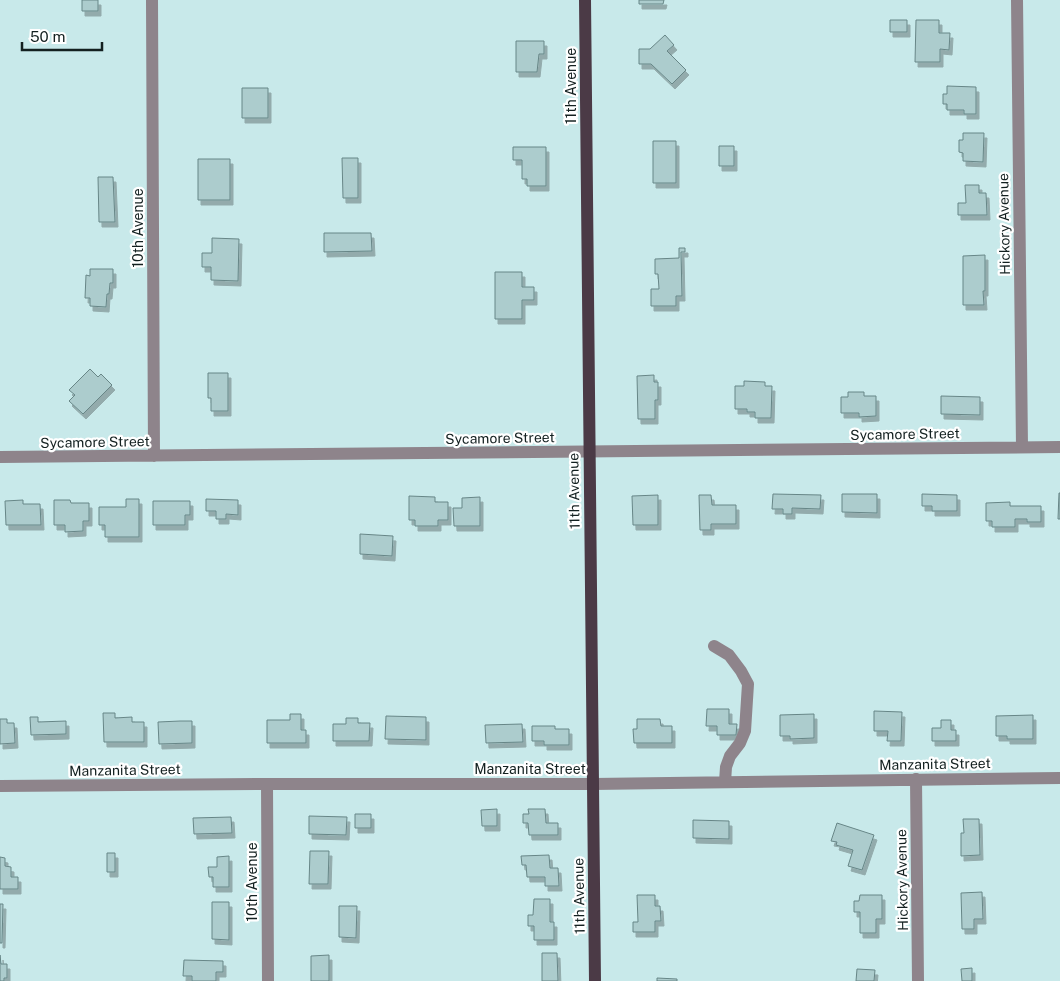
<svg xmlns="http://www.w3.org/2000/svg" width="1060" height="981" font-family="'Public Sans',sans-serif">
<style>
.building{fill:#accccd;stroke:#678687;filter:url(#shadow)}
.lines{fill:none;stroke-linecap:round;stroke-linejoin:round}
.minor{stroke:#8e848b;stroke-width:12}
.major{stroke:#4b3a46;stroke-width:12}
.labels{text-anchor:middle;stroke-width:4.5;stroke-linejoin:round;paint-order:stroke}
.street-label{font-size:14px;fill:#132020;stroke:#fff}
</style>
<defs>
<filter id="shadow"><feDropShadow dx="3" dy="5" stdDeviation="0" flood-color="#0004"/></filter>
</defs>
<rect width="100%" height="100%" fill="#c8e9ea"/>
<!-- building -->
<path class="building" d="M82 0H98V11H82Z
M639 0H664L663 4H639Z
M890 20H907V32H890Z
M916 20H939V33H950L949 50 940 49V62H915Z
M665 35 674 45 667 51 686 70 672 84 651 64H639V49H650Z
M516 41H544V54H539L537 72H516Z
M947 86 976 87V114H964V110H947V104H943V94H947Z
M242 88H268V118H242Z
M963 133H984L983 162 963 161V153L959 152V140H963Z
M653 141H676V183H653Z
M719 146H734V166H719Z
M513 147H546V186H527V179H522V160H513Z
M342 158H358V198H343Z
M198 159H230V200H198Z
M98 177H113L115 222H99Z
M965 185H979V193H986L987 215H958V203H966Z
M324 233H371L372 251 324 252Z
M212 238 239 239 238 281 211 280V267H202V253H212Z
M679 248H685V252H681L682 296H676V306H651V289H659L658 274H655V259L679 258Z
M985 255V291H983L984 305H963V256Z
M90 269H113V283H110L109 294H107L106 307 90 306V298H85L86 275 90 276Z
M495 272H522V287H534V300H522V319H495Z
M90 369 98 377 101 374 112 385 83 414 69 401 75 395 69 390Z
M208 373H228V411H211V398H208Z
M654 375V382H658V400H655V419H638L637 376Z
M744 381 765 382V386H772L771 418H755V412H747V409H735V386H744Z
M848 392H864V396H876V416L859 417V413H841V397H848Z
M941 396 980 397V415L941 414Z
M1059 493H1060V519H1058Z
M773 494 821 495 820 509 792 508V514H783V509H772Z
M842 494H877V513L842 512Z
M922 494 957 495V511H932V506H922Z
M658 495V525H633L632 496Z
M699 495H711L712 505H736V524H711V530H700Z
M409 496 435 497V502H448V520H438V526H415V520H409Z
M480 497V526H454L453 508H462V498Z
M126 499H139V537H105V525H99V507H126Z
M206 499 238 500V515L226 514V519H216V511H206Z
M23 500V504H40L41 525H6L5 501Z
M54 500H70L71 503H89V521H83V531L65 532V525H54Z
M153 501H190V515H185V525H153Z
M1010 502V506H1041V522H1027V519H1015V527H992V521H986V503Z
M360 534 393 536 392 556 360 554Z
M707 709H729V724H737L736 735H717V726H706Z
M874 711 902 712 901 741H887L888 731H874Z
M103 713H115V718L132 717V722H144V742H104Z
M290 714H301V730H306V743H267V720H290Z
M814 714V738L790 739V736H780V715Z
M1033 715V739H1007V736H996V716Z
M386 716 426 717V740L385 739Z
M30 717H38V722L66 721V734L31 735Z
M346 718H358V723H370L369 741H333V724H346Z
M0 719H7V723H14L15 743 0 744Z
M637 719H660L661 726H672V743H634L633 729H637Z
M941 720H951V730H956V741H932V728H941Z
M180 721H192V743L159 744 158 722Z
M522 724 523 742 486 743 485 725Z
M532 726H555V729H569V745H544V741H532Z
M497 809V826H482L481 810Z
M528 809H545L546 823H558V835H529L528 823H523V814H529Z
M355 814H371V828H355Z
M309 816 347 817 346 835 309 834Z
M231 817 232 833 194 834 193 818Z
M963 819H979L980 855 961 856V833H964Z
M693 820 729 821V839L693 838Z
M837 823 874 835 862 870 848 866 853 850 836 845 837 842 831 841Z
M310 851H329L328 884H309Z
M107 853H115V872H107Z
M549 855 550 868H558L559 886H545V877H527L526 865H522L521 856Z
M229 856V887H213V877H209L208 867H217V857Z
M0 857 5 858V866L11 867V877H18V889H0Z
M982 892 983 919H974V929H962L961 893Z
M637 895H655V906H660L661 921H655V932H633V922H638Z
M860 895H882V919H876V933H860V912H854V901H859Z
M534 899H550V922H554V940H534V926H528V915H533Z
M212 902H229V940L212 939Z
M0 904H3L2 943H0Z
M339 906H357L356 938 339 937Z
M542 953H557L558 981H542Z
M0 955 1 964H7V978H4V981H0Z
M329 955V981H311V956Z
M184 960 223 961V972H216V981H192V976H183Z
M972 968V981H962L961 969Z
M857 969 875 970 874 981H856Z
M657 978 677 979V981H657Z"/>
<g class="lines">
<!-- minor -->
<path class="minor" d="M152 0 154 456
M1017 0 1022 447
M0 457 1060 447
M714 646 729 655 741 671 748 684 745 731 740 743 730 756 726 767 725 782
M916 779 918 981
M267 784 268 981
M0 786 267 784H593L1060 778"/>
<!-- major -->
<path class="major" d="M585 0 595 981"/>
</g>
<g class="labels">
<!-- street labels -->
<g class="street-label">
<text transform="translate(571 86) rotate(-90)" y="5">11th Avenue</text>
<text transform="translate(1004 224) rotate(-91)" y="5">Hickory Avenue</text>
<text transform="translate(138 228) rotate(-90)" y="5">10th Avenue</text>
<text transform="translate(905 434) rotate(-1)" y="5">Sycamore Street</text>
<text transform="translate(500 438) rotate(-1)" y="5">Sycamore Street</text>
<text transform="translate(95 442) rotate(-1)" y="5">Sycamore Street</text>
<text transform="translate(574 491) rotate(-91)" y="5">11th Avenue</text>
<text transform="translate(935 764) rotate(-1)" y="5">Manzanita Street</text>
<text x="530" y="774">Manzanita Street</text>
<text transform="translate(125 770) rotate(-1)" y="5">Manzanita Street</text>
<text transform="translate(902 880) rotate(-91)" y="5">Hickory Avenue</text>
<text transform="translate(252 882) rotate(-90)" y="5">10th Avenue</text>
<text transform="translate(579 896) rotate(-91)" y="5">11th Avenue</text>
</g>
</g>
<!-- scale -->
<path d="M22 42v8h80v-8" fill="none" stroke="#132020" stroke-width="2.5"/>
<text x="30" y="42" font-size="15" fill="#132020" stroke="#ffffff" stroke-width="4" paint-order="stroke">50 m</text>
</svg>
